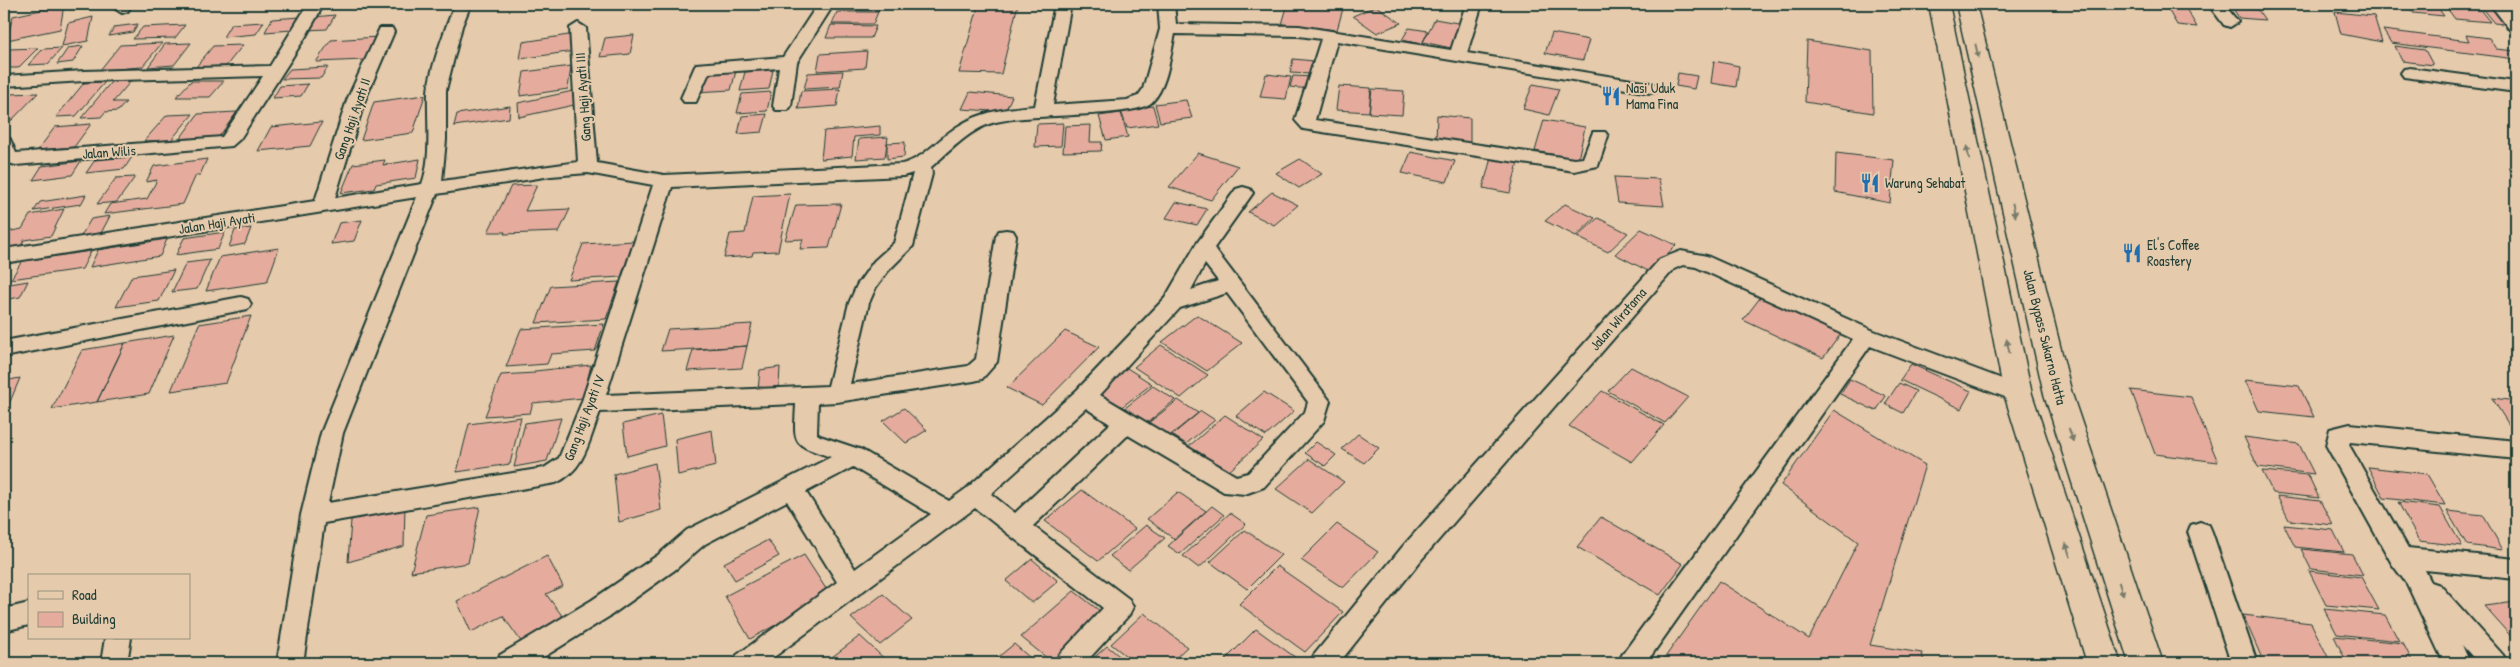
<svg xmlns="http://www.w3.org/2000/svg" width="2520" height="667" font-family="'Patrick Hand',sans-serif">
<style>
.building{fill:#e5ac9d;stroke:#1f3d34}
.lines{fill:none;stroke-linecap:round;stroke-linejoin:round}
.minor-casing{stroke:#1f3d34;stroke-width:4}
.trunk-casing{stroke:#1f3d34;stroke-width:3}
.minor{fill:#e5caac;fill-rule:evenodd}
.trunk{fill:#e5caac;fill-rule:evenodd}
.oneway{fill:#787c6a}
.labels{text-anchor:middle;stroke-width:4;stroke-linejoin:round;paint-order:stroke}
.poi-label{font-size:14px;fill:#1f3d34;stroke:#e5caac;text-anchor:start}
.street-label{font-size:14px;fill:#1f3d34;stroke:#e5caac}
</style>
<rect width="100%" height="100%" fill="#e5caac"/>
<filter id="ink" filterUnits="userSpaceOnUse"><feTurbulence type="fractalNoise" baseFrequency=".02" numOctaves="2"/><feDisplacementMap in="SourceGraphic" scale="10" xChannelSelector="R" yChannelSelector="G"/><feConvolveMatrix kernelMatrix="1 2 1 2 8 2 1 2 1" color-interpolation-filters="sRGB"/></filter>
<g filter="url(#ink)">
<!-- building -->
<path class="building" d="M842 4H881L878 11 839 10Z
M979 4H1018L1001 74 959 73Z
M1288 4H1336L1344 5 1337 30 1282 24Z
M1540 4H1578L1576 10Z
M2183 4H2210L2212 7 2184 5Z
M2229 4H2255L2259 8 2230 7Z
M2406 4H2435L2444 16 2413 13Z
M2444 4 2477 6 2490 22 2455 19Z
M64 5 60 29 7 40 13 16Z
M1376 6 1401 23 1377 33 1353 16Z
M2166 6 2185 7 2197 27 2177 25Z
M2480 6 2499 8 2513 25 2494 23Z
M2233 8 2258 10 2265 20 2239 18Z
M837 12H878L873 24H832Z
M2335 12 2374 16 2382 42 2341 34Z
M335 15 327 29 306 30 314 17Z
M93 17 88 41 62 46 68 23Z
M300 17 292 30 265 32 272 19Z
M1435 19 1463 24 1451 48 1423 42Z
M264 22 256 34 223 37 231 24Z
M138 24 133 32 109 36 114 27Z
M185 25 175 38 133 39 143 27Z
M831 25 876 26 871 38H826Z
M1409 28 1428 31 1422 44 1402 40Z
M2383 30 2469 41 2466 35 2489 38 2496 49 2516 51V59L2391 43Z
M1552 33 1589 40 1583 60 1545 53Z
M575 34 574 51 520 59 523 42Z
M634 35 630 54 600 57 605 38Z
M378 37 364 60 316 62 331 40Z
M1807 41 1872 51 1873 113 1805 102Z
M162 43 142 67 100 70 120 45Z
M191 43 174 65 148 67 165 44Z
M243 45 226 66 196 67 213 46Z
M83 46 73 62 57 64 68 48Z
M2395 46 2425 50 2433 65 2402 61Z
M38 48 18 68H4V55L10 49Z
M62 48 48 64 28 65 43 49Z
M867 51 865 68 817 71 820 54Z
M1293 59 1314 61 1311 74 1290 73Z
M1714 61 1739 66 1736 87 1711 83Z
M571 66 568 89 520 96 524 72Z
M328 67 321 78 282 79 290 69Z
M773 70 769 89 740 91 745 72Z
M736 71 731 90 695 92 700 74Z
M843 71 840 87 804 89 808 73Z
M1678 73 1697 76 1694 89 1676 86Z
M1266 74 1291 77 1286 99 1260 97Z
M1293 76 1313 77 1310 89 1290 87Z
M112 81H131L113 102H126L118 111 105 112 101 117 81 118Z
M191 81H224L210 97H176Z
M105 82 76 116 56 117 84 83Z
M308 84 301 96 273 98 280 86Z
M1533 84 1559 89 1549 115 1523 109Z
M1339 86 1371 88 1369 112 1336 110Z
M840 89 837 106 798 109 801 91Z
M1372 89 1404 91 1402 115 1369 113Z
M573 91 574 105 519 117 518 103Z
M771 92 767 111 737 113 742 94Z
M970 92 1012 96 1005 112 962 109Z
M38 93 12 120 4 121V99L9 94Z
M425 95 413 133 361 140 374 102Z
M1186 100 1192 118 1160 122 1155 104Z
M510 106 509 118 454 126 457 114Z
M1153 106 1158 124 1127 128 1121 111Z
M237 112 218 138 179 140 198 114Z
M1121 113 1128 137 1106 140 1099 116Z
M193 114 171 140 144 141 167 115Z
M767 114 762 132 738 134 742 116Z
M1437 115 1470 118V143L1436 141Z
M1544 120 1585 127 1578 159 1535 151Z
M322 122 310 146 258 151 271 127Z
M1063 123 1061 146 1035 147 1037 124Z
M91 124 74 147 38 150 55 127Z
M1091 125 1090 142H1102L1101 151 1063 152 1065 126Z
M880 126V135L854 137 852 156 821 159 824 131Z
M888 137 885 157 856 159 859 139Z
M905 142 904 157 887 159V143Z
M1411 152 1455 161 1447 182 1402 173Z
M1198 153 1238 166 1211 200 1169 187Z
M1836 153 1894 160 1890 203 1835 192Z
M1492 154 1519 159 1510 193 1483 188Z
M132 157 124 169 86 173 95 160Z
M207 159 200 175H196L183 204 104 214 110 204 147 199 157 180 146 182 154 166Z
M420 159 416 178 376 184 374 189 341 193 353 164 385 160 383 165Z
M1300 159 1322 174 1299 188 1276 173Z
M81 161 72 175 33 180 42 166Z
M2508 167 2516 169V185Z
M135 177 117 202 97 204 116 178Z
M1614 177 1659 179 1664 206 1618 203Z
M537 185 525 211 570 209 559 232 504 234 505 232H488L511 186Z
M1272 192 1298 205 1274 225 1248 212Z
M790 194 778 251 753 252 752 256 724 258 730 234 745 233 753 196Z
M86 195 81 204 34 211 40 202Z
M1176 202 1207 209 1197 225 1166 218Z
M841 204 829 248 800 249 803 239 785 240 796 205Z
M1565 204 1595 218 1576 236 1545 221Z
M64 209 51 236 24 240 20 248 4 250V238L7 232 22 229 30 215Z
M110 216 101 233 81 236 91 219Z
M1598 218 1628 233 1608 252 1577 237Z
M362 220 354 241 331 244 339 223Z
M251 228 245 244 229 247 235 230Z
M1641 229 1676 245 1650 272 1615 254Z
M225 232 218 249 176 255 184 238Z
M167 239 160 256 90 267 98 250Z
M634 241 621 277 569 280 583 244Z
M279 248 267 282 206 291 220 257Z
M91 251 82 269 11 279 22 261Z
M210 260 197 289 172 292 186 263Z
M174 270 159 301 116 307 132 276Z
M28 281 20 297 4 300V285Z
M619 282 606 319 536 323 551 286Z
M1763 294 1843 331 1823 358 1743 320Z
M1197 315 1242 343 1207 371 1162 342Z
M251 316 226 383 171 391 199 324Z
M604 324 595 351 551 354 547 364 506 367 521 329Z
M752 324 747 346 661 351 668 329Z
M1065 331 1099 347 1042 405 1007 388Z
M174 335 149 394 97 402 125 343Z
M125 343 97 402 52 409 82 350Z
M1161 345 1208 375 1181 398 1134 367Z
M747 346 742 368 687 371 693 350Z
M1911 364 1971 391 1961 409 1900 380Z
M591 365 583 398 533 403 530 413 485 416 501 375 535 373V371Z
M780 367 779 386 758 390 760 370Z
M1631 367 1688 397 1665 423 1608 391Z
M1127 368 1152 384 1119 409 1095 393Z
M20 378 4 416V381Z
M1850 379 1886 396 1876 411 1840 394Z
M2245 380 2299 386 2314 417 2259 411Z
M1899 383 1916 391 1903 413 1885 404Z
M1153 386 1175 400 1147 423 1125 408Z
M2131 390 2191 397 2218 462 2155 454Z
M1602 391 1664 425 1632 462 1569 426Z
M1264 392 1294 411 1266 436 1236 416Z
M2492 398 2516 401V433H2514Z
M1178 400 1198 413 1167 438 1147 424Z
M904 408 927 430 906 443 883 421Z
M1834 410 1925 465 1870 645 1922 653 1924 663H1661L1719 581 1809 639 1858 542 1781 485Z
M1201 411 1215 420 1186 444 1172 435Z
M661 415 665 446 627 456 623 424Z
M1225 415 1263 440 1226 474 1188 447Z
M521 417 510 464 457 472 469 424Z
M561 418 547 461 514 467 525 423Z
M712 430 716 466 678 475 675 439Z
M1358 434 1379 448 1364 463 1342 449Z
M2244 437 2299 444 2314 474 2258 467Z
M1316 442 1336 455 1325 466 1305 453Z
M1309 459 1344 482 1312 513 1276 489Z
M655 463 661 510 619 522 614 474Z
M2368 467 2427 474 2445 505 2384 498Z
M2262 471 2308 475 2319 498 2273 493Z
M1082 490 1135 529 1098 561 1045 521Z
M1178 492 1206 511 1174 539 1147 519Z
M2277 496 2320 501 2333 525 2289 520Z
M2398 502 2440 507 2462 546 2419 541Z
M405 505 404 546 348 562 351 520Z
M1212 506 1224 515 1180 554 1168 546Z
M480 507 468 563 411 572 426 515Z
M2447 511 2483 515 2503 550 2467 545Z
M1230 513 1246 524 1199 568 1183 556Z
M1601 517 1683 564 1660 595 1577 547Z
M1337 524 1378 552 1343 588 1301 560Z
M1146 525 1165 538 1128 570 1110 556Z
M2284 525 2333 530 2344 552 2295 547Z
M1245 530 1281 555 1247 589 1210 562Z
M768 540 779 556 735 580 724 563Z
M2301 549 2352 554 2363 575 2311 569Z
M804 555 830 595 750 639 725 596Z
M547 556 563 586 546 594 566 621 525 647 503 616 471 632 457 601Z
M1032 559 1058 581 1032 603 1006 581Z
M1277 566 1343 612 1305 652 1239 604Z
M2309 571 2361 577 2379 610 2326 605Z
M1074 591 1105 615 1053 663 1021 637Z
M883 594 912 620 880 645 851 618Z
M2516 602V640L2515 641 2484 606Z
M2324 609 2385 615 2399 641 2337 634Z
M1144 613 1187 647 1170 663H1135L1111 644Z
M2243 615 2311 623 2331 663H2264Z
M1256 629 1303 663 1223 662Z
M860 636 889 663H824Z
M2334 636 2403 643 2413 663H2347Z
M1014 644 1036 663H991Z
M1107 646 1128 663H1088Z"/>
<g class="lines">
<defs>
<path id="minor" d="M116 4H132L128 11 122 13 114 8Z
M308 4H324L306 36 240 139 232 146 16 165 4 162V137L10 139 16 153 222 137 263 76 84 81 4 86V76L84 71 270 66Z
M455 4H471L462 26 446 90V140L442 181 578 162 570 28 578 23 586 28 597 163 664 175 902 164C926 158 939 137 960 125 982 111 1010 108 1035 106L1055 4H1071L1053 105 1127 100 1138 96 1143 89 1160 29 1158 4H1174L1176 24 1299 26 1451 50 1466 4H1482L1467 53 1650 83 1656 84 1659 88 1656 92 1650 93 1337 41 1315 120 1574 159 1583 158 1593 132H1605L1608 136 1598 166 1574 171 1303 129 1295 120 1321 39 1299 36 1175 34C1170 55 1168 86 1152 102 1135 119 1022 112 989 124 967 132 949 152 931 167L932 174 913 246 888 271 876 287 869 303 850 384 968 366 976 359 996 236 999 231 1006 230 1013 231 1016 236 997 362 982 379 974 381 837 402 818 403 817 434 820 436 862 450 949 501 967 488 1077 390 1165 298 1197 243 1236 189 1243 187 1250 189 1253 193 1214 248 1330 401 1324 421 1264 487 1245 494 1224 492 1128 435 1033 526 1129 599 1133 607 1129 615 1085 663H1055L1059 655 1103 608 975 508 766 663H733L737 655 837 582 787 501 705 544 676 569 610 616 534 663H496L500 655 592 600 658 555 687 530 831 457C791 444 794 445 796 404L600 412C589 440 585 470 556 483L324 523 303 663H277L301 515 321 433 417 197 4 263V249L315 201 347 100 378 32 380 28H392L394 32 365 100 335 198 422 184C432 158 427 120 428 92 430 69 446 26 455 4ZM588 173 653 185 581 404 559 458 544 468 328 503 343 433 437 194 551 176ZM913 173 894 243 874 261 857 285 849 303 828 386 606 395 672 187 903 176ZM1205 264 1218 281 1191 290ZM1227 293 1308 402 1305 412 1248 473 1236 476 1100 395 1180 308ZM1086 408 1110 424 1015 513 991 494ZM853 467 931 514 855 569 806 492Z
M818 4H834L797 62 791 106 788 110H776L773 106 779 68 709 73 696 102H684L681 98 696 64 783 57Z
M2208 4H2224L2238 22 2230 27 2224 25Z
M2490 4H2506L2516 16V31L2510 30Z
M2410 68 2516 82V92L2404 77 2401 73 2404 69Z
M1681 251 1707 256 1874 331 2026 388 2029 394 2026 400 2018 402 1870 346 1646 663H1618L1622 655 1853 339 1696 267 1683 265 1674 269 1422 559 1339 663H1310L1314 655 1404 545 1660 259Z
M241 297 248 299 251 304 248 309 4 357V341Z
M2350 424 2516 441V459L2350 442 2349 445 2408 548 2516 559V579L2425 570 2431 582 2440 585 2503 655 2507 663H2478L2462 645 2470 663H2444L2407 584 2392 564 2326 445 2330 429Z
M2200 522 2209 525 2212 532 2257 663H2231L2188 532 2191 525Z
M29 603V625L4 631V609Z
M105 638H131L127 663H101Z"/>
<path id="trunk" d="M1929 4H1949L2032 394 2121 663H2087L2004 394Z
M1956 4H1976L2072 394 2163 663H2129L2044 394Z"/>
</defs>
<!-- minor casing -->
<use href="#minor" class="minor-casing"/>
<!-- trunk casing -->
<use href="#trunk" class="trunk-casing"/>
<!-- minor -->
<use href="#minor" class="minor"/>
<!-- trunk -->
<use href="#trunk" class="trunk"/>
</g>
<!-- one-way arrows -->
<defs><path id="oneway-solid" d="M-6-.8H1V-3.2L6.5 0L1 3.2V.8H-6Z" transform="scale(1.25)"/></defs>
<g class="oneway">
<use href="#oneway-solid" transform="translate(1977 51) rotate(77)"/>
<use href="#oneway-solid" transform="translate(1968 153) rotate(-102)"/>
<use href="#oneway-solid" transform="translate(2014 210) rotate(77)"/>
<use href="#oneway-solid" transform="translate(2008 346) rotate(-102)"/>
<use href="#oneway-solid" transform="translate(2071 435) rotate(72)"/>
<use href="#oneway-solid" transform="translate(2068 550) rotate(-108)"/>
<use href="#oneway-solid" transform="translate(2121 589) rotate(72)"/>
</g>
</g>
<!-- icons -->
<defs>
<symbol id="restaurant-bare" viewBox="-9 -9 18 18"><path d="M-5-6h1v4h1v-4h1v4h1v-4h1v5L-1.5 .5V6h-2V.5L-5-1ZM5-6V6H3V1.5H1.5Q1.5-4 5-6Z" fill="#1f6fb2" stroke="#e5caac" stroke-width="2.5" paint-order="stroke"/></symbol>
</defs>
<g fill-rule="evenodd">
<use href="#restaurant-bare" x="1597" y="82" width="28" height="28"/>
<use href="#restaurant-bare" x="1856" y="169" width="28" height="28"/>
<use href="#restaurant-bare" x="2118" y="239" width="28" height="28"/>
</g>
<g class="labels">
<!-- poi labels -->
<g class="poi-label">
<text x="1626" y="93">Nasi Uduk<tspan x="1626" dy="16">Mama Fina</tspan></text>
<text x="1885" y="188">Warung Sehabat</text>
<text x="2147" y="250">El's Coffee<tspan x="2147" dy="16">Roastery</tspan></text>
</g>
<!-- street labels -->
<g class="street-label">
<text transform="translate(583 97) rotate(-94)" y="5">Gang Haji Ayati III</text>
<text transform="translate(352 119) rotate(-71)" y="5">Gang Haji Ayati II</text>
<text transform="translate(109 152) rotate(-4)" y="5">Jalan Wilis</text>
<text transform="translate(217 223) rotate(-9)" y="5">Jalan Haji Ayati</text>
<text transform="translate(1618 319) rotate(-49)" y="5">Jalan Wiratama</text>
<text transform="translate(2045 337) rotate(76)" y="5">Jalan Bypass Sukarno Hatta</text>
<text transform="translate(584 418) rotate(-69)" y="5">Gang Haji Ayati IV</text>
</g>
</g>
<!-- margin -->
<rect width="2520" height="667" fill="none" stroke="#e5caac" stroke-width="20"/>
<rect x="10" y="10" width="2500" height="647" fill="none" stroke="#1f3d34" stroke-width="2" filter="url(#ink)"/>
<!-- legend -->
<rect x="28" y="574" width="162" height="65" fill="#e5caac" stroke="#96927c"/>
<rect x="38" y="591" width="25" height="8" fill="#e5caac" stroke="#96927c"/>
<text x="72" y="600" font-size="15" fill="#1f3d34">Road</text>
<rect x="38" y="612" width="25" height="15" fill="#e5ac9d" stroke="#96927c"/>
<text x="72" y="624" font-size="15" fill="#1f3d34">Building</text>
</svg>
